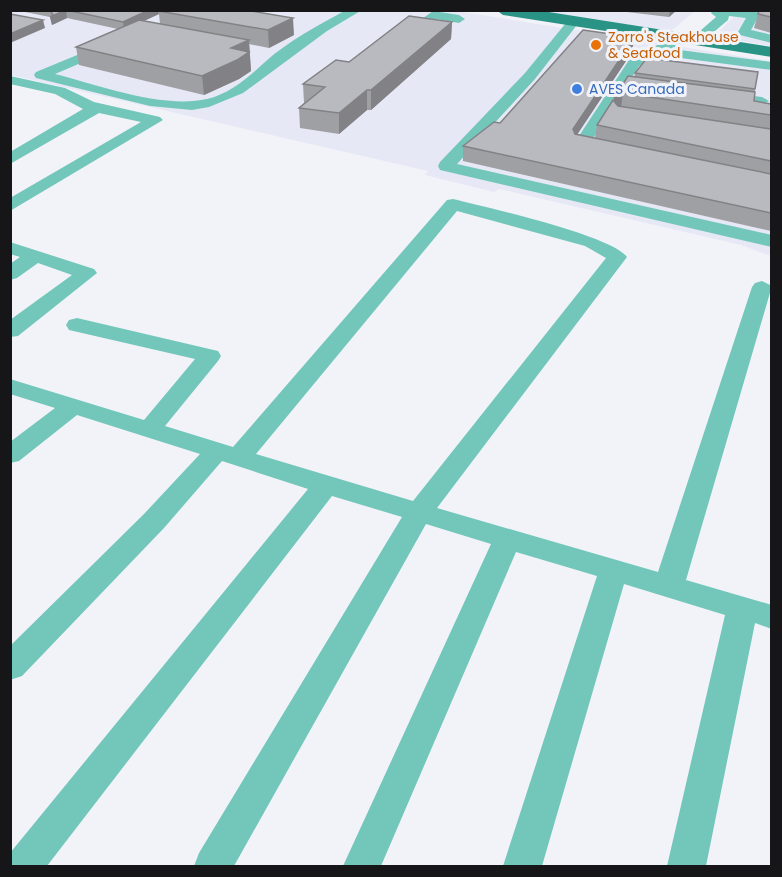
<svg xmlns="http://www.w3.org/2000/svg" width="782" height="877" font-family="Poppins,sans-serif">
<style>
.built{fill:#e6e8f5}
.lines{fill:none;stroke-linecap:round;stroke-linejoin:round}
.minor{fill:#73c7ba;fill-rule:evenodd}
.major{fill:#299486;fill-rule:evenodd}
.wall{fill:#9fa0a4;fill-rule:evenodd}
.shaded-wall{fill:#828286}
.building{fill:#b9babf;stroke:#828286;stroke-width:1.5}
.food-dot{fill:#e8710a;stroke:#f2f3f9;stroke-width:2}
.shop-dot{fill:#3f7fe0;stroke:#f2f3f9;stroke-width:2}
.labels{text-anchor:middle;stroke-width:6;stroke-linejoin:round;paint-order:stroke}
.far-food-label{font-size:14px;fill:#c56008;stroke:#f2f3f9;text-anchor:start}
.far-shop-label{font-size:14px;fill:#366cbe;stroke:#f2f3f9;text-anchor:start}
</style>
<rect width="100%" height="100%" fill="#f2f3f9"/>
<!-- built -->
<path class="built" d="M11 10 456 11 771 61V256L741 245 499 189 494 192 425 175 428 171 11 75Z
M540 11H695L671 31Z
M740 11H771V46L728 39 717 33Z"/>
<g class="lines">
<!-- minor -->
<path class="minor" d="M346 10H362L327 31 243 93 209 107 192 110 150 106 36 78 34 75 36 72 111 41 117 45 116 48 55 74C99 85 162 109 207 99 229 94 250 76 265 62 288 41 319 25 346 10Z
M713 10 772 13V21L757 19 751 30 772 35V43L740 35 738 32 746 18 729 16 728 20 708 37 697 38 672 49 772 62V70L658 55 650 57 639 66 591 142 611 147 613 150 611 153 605 155 575 148 573 145 629 60 640 51 685 36 689 32 700 31 716 17 711 13Z
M433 11 459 15 465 19 459 23 436 19 427 26 438 28 440 31 434 35 412 32 410 29 412 26Z
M574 17 580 21 535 79 457 164 772 235V247L440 170 438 166 440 162 525 73 570 18Z
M10 76 65 88 94 102 160 117 163 120 10 211V198L141 122 99 113 10 164V152L83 109 55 94 10 84Z
M721 92 762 97 769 101 762 105 716 99 714 96Z
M453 199C485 207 611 235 627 257L437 508 658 572 752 287 755 283 762 281 772 286 686 580 772 605V629L755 623 706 866H667L725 615 624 584 542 866H503L597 576 516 552 381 866H343L491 544 426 524 234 866H194L199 853 402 517 332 496 47 866H10V853L308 489 222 461 164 528 22 676 10 680V646L144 514 200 454 77 415 19 461 10 463V442L55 408 10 394V379L144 420 195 359 69 330 66 325 69 320 77 318 218 351 221 356 218 361 165 426 233 447 447 200ZM457 211 585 246 606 258 413 501 256 454Z
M10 242 94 269 97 273 18 336 10 337V320L72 275 38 263 17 278 10 280V264L20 257 10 254Z"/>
<!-- major -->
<path class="major" d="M496 10H536L772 47V57L503 15Z"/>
</g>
<!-- wall -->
<path class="wall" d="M15 10H245L294 35 269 48 249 44 251 71 239 79 204 95 79 65 76 47 118 29 67 18 52 25 50 17ZM159 14 160 24 144 21Z
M610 10H677L669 17Z
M771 10V33L754 28 758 14Z
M452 22 451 39 371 110H367L339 134 300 128 299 108 304 103 303 84 349 62Z
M618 35 633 46 627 54 626 61 577 134 595 138 597 125 614 101V98L634 77 635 73 755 89 754 101 771 104V231L463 161V146L500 123Z"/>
<!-- shaded-wall -->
<path class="shaded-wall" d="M66 10 67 18 52 25 50 17Z
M149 10H165L158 11 159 14 124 30 123 22Z
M670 10H677L669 17Z
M293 18 294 35 269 48 268 30Z
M43 20 45 28 10 43V34Z
M452 22 451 39 371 110V90Z
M635 33 633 46 627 54 626 61 571 144 573 129 624 47Z
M249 40 251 71 239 79 204 95 202 76 231 48Z
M367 90V110L339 134V113Z
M623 93 621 108 612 113 614 98Z"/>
<!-- building -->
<path class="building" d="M50 10H66L50 17 53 15Z
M66 10H149L123 22Z
M159 10H245L293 18 268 30 158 11Z
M759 10H771V17L758 14Z
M10 14 43 20 10 34Z
M409 16 452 22 371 90H367L339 113 299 108 325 87 303 84 336 60 349 62Z
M139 20 249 40 231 48 249 52 237 60 202 76 76 47Z
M583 30 618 35 624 32 635 33 624 47H628L573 129 575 134 771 174V213L463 146 494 122 500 123Z
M647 58 758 72 755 89 635 73Z
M628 76 755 92 754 101 771 104V115L623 93 614 98Z
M613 100 618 106 771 129V161L597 125Z"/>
<!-- markers -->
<circle class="food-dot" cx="596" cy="45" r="6"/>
<circle class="shop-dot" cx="577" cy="89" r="6"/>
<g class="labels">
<!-- far-food labels -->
<g class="far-food-label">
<text x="608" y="42">Zorro's Steakhouse<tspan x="608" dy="16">&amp; Seafood</tspan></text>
</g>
<!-- far-shop labels -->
<g class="far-shop-label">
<text x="589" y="94">AVES Canada</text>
</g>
</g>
<!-- border -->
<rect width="782" height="877" fill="none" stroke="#161618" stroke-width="24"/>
</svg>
